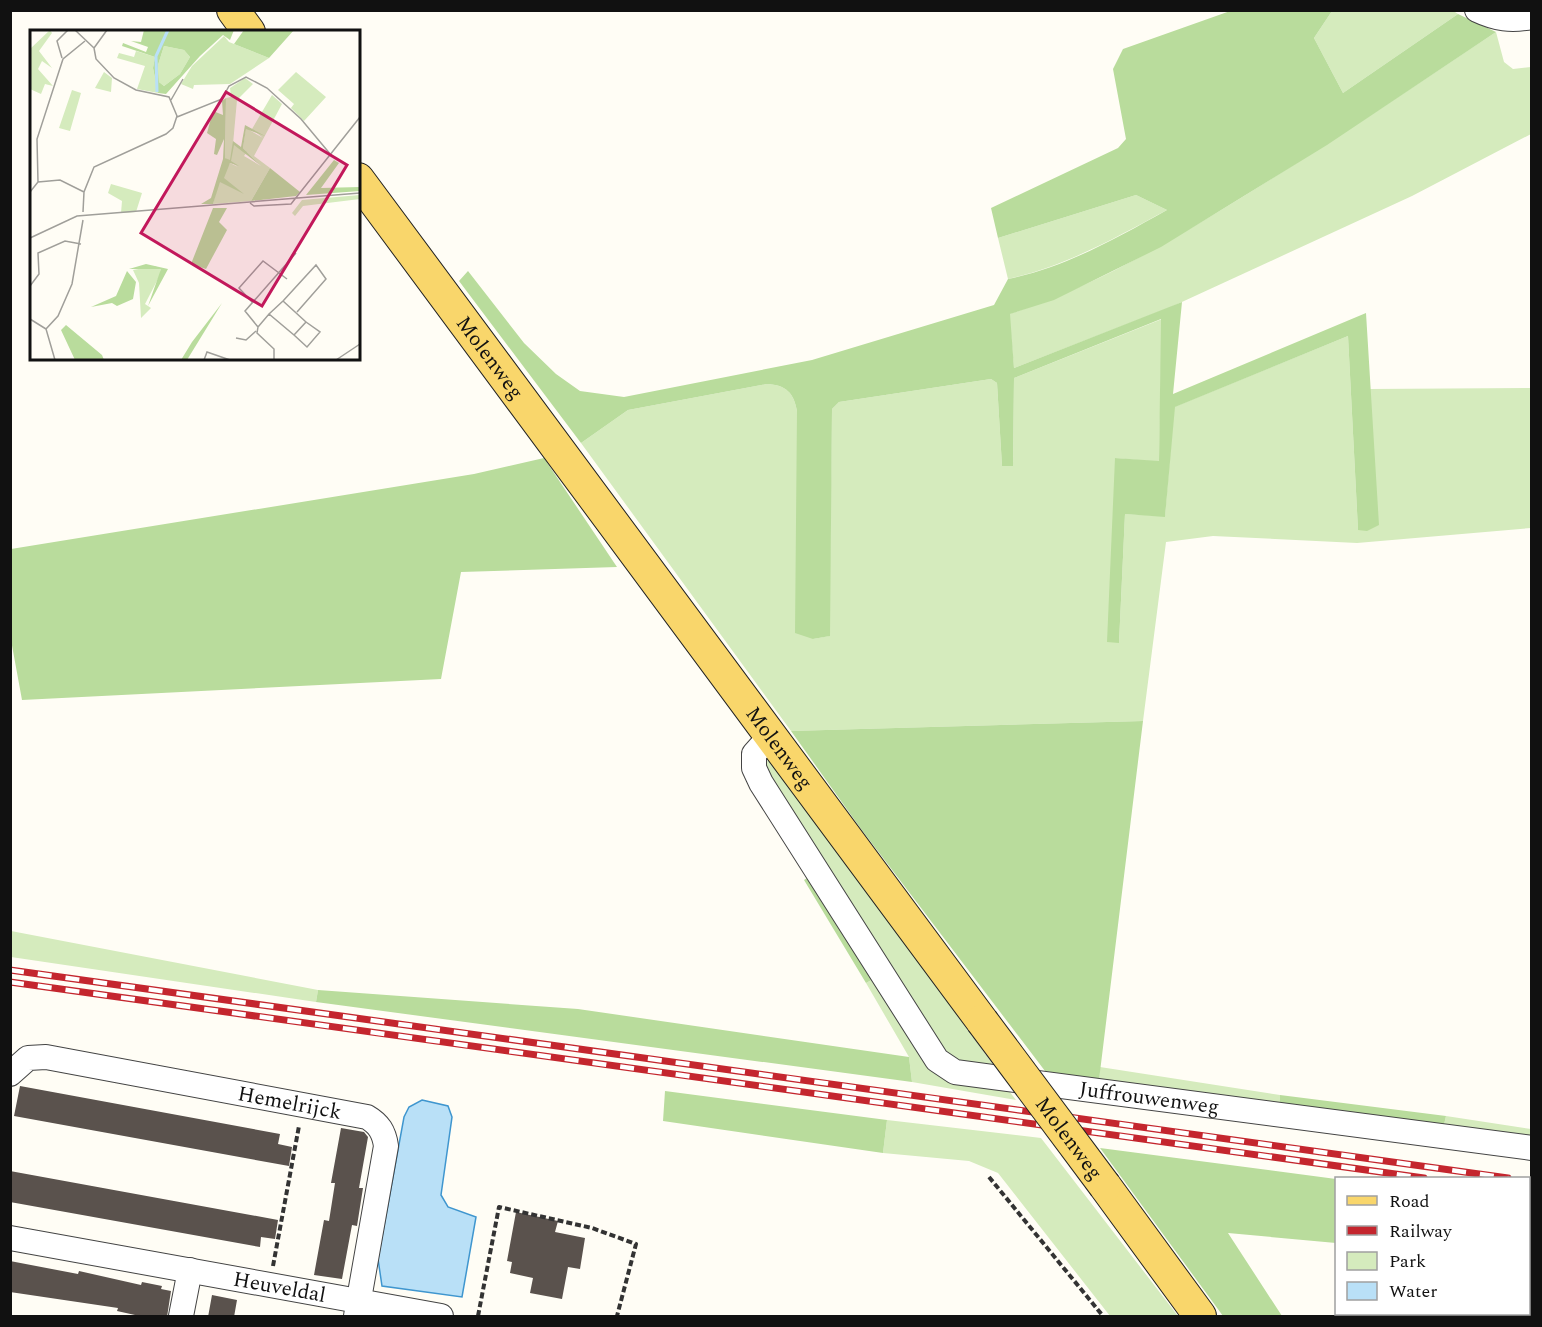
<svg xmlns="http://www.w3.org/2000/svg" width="1542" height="1327" font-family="Spectral,serif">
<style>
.green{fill:#d5ebbd}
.forest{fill:#b9dc9c}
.water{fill:#b9e0f7;stroke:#3f96cf;stroke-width:1.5}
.building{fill:#5a524d}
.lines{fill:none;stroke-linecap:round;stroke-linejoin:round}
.minor-casing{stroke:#444;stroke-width:26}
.major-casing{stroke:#222;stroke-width:34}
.path{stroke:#333;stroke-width:4;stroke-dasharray:6 3;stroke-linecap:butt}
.minor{stroke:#fff;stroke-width:24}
.major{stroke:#f9d66b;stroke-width:32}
.rail-casing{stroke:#c4262e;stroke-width:7}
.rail{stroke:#fff;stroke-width:4.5;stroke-dasharray:14;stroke-linecap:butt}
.major-bridge-casing{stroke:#222;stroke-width:34;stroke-linecap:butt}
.major-bridge{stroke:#f9d66b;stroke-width:32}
.labels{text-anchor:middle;stroke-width:6;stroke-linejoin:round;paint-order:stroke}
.street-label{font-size:21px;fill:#111;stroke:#fff}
.inset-river{fill:none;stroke:#b9e0f7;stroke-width:3}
.inset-road{fill:none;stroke:#a09f9a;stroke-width:1.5}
.view{fill:#c2185b;fill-opacity:0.15;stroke:#c2185b;stroke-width:3}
.inset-edge{fill:none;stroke:#111;stroke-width:3}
</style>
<rect width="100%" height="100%" fill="#fffdf5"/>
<!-- green -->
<path class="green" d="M1452 10 1458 14 1343 93 1314 38 1332 11Z
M1496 32 1504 62 1513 69 1531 67V134L1412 196 1171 307 1014 368 1009 314C1094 287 1169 242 1244 196 1330 143 1413 87 1496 32Z
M1136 195 1167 210C1115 238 1066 266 1008 279L998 238Z
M1162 319 1159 462 1115 458 1119 643 1125 514 1165 516 1174 407 1348 336 1358 530 1378 525 1368 389 1531 388V528L1357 543 1213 536 1166 542 1143 721 791 731 581 443 628 410 767 384C786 385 794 393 797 411L813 639 829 636 832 409 839 402 991 379 997 383 1002 466H1013L1014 378Z
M768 760 773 762 994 1066 947 1059 764 767Z
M11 931 318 990 316 1002 11 957Z
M877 977 925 1056 1006 1087 1016 1100 912 1082 909 1057 866 983Z
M1100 1067 1280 1095 1279 1108 1099 1080Z
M1446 1116 1531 1129V1141L1443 1129Z
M887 1120 1041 1138 1178 1316H1110L998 1173 969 1161 883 1153Z"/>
<!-- forest -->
<path class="forest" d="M1233 10 1332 11 1314 38 1343 93 1458 14 1496 32 1327 145 1161 247 1054 300 1010 314 1014 368 1182 302 1173 394 1366 313 1379 525 1367 531 1358 530 1348 336 1175 407 1165 517 1125 514 1119 643 1107 642 1115 458 1159 461 1161 319 1014 378 1013 466H1002L997 383 991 379 839 402 832 409 830 636 813 639 795 633 797 411C794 393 786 385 767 384L628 410 581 443 459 281 468 271 524 343 556 374 580 391 624 397 812 360 994 305 1008 279C1066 267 1115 239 1167 210L1136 195 998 238 991 208 1118 148 1126 139 1113 69 1123 49Z
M544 458 617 567 461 572 441 679 22 700 11 640V549L474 474Z
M1143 721 1099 1080 1045 1071 861 829 791 731Z
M813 874 877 977 866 983 804 880Z
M318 990 578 1009 909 1057 912 1082 316 1002Z
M665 1091 887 1120 883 1153 663 1121Z
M1280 1095 1446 1116 1443 1129 1279 1108Z
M1100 1148 1336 1179V1243L1228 1233 1282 1316H1223Z"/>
<!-- water -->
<path class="water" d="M422 1100 448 1106 452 1117 441 1195 448 1207 476 1217 462 1297 382 1286 378 1259 404 1117 409 1107Z"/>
<!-- building -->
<path class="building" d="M20 1086 280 1134 278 1144 292 1147 289 1166 14 1116Z
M341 1128 364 1132 368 1137 359 1188H363L357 1226 352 1225 342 1279 314 1275 324 1220 329 1221 335 1183H331Z
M10 1171 278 1220 275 1239 261 1237 260 1247 10 1202Z
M516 1212 558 1221 555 1232 585 1238 580 1269 568 1267 562 1299 530 1293 533 1278 510 1273 512 1262 507 1261Z
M10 1261 78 1274 79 1271 141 1285 142 1282 162 1286 161 1289 171 1291 167 1317H144L117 1311 118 1308 10 1292Z
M212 1295 237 1300 234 1317H208Z"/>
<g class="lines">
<defs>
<g id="minor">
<path d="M1477 10C1496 19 1511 21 1532 17"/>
<path id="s1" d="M771 735 754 754V768L761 783 937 1060 955 1072 1532 1148"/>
<path id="s2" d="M10 1074 28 1058 46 1057 367 1117C379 1124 384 1132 386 1146L356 1316"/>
<path id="s3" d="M10 1238 441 1316"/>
<path d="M181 1316 190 1270"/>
</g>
<g id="major">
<path d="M233 10 249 32"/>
<path id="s4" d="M358 179 982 1021"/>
<path d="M1105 1186 1200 1316"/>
</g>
</defs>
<!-- minor casing -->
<use href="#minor" class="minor-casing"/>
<!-- major casing -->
<use href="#major" class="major-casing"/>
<!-- path -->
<path class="path" d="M989 1177 1103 1316
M273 1266 299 1126
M478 1316 499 1207 592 1228 636 1244 617 1316"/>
<!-- minor -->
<use href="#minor" class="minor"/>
<!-- major -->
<use href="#major" class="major"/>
<defs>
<path id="rail" d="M10 970 1508 1178
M10 982 1424 1178
M1528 1181 1532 1182
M1528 1193 1532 1194"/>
</defs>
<!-- rail casing -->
<use href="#rail" class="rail-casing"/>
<!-- rail -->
<use href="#rail" class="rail"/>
<defs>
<g id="major-bridge">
<path id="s5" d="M982 1021 1105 1186"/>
</g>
</defs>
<!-- major-bridge casing -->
<use href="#major-bridge" class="major-bridge-casing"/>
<!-- major-bridge -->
<use href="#major-bridge" class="major-bridge"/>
</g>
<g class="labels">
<!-- street labels -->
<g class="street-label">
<text dy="7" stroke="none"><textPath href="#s4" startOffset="222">Molenweg</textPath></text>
<text dy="7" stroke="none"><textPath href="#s4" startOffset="708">Molenweg</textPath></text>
<text dy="7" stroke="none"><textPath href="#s1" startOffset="602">Juffrouwenweg</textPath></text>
<text dy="7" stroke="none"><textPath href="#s2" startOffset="290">Hemelrijck</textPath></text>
<text dy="7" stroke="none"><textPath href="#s5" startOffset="146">Molenweg</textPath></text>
<text dy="7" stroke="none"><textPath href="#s3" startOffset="274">Heuveldal</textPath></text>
</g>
</g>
<!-- overview -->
<g transform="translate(30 30)">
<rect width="330" height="330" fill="#fffdf5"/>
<path d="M20 0 22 3 9 21 22 38 12 31 8 39 23 56 15 54 11 64 0 59V19ZM194 6 199 12 239 28 200 54 164 55 163 59 151 54 162 36ZM134 16 154 20 160 27 150 44 134 56 129 52 128 35ZM106 21 125 27 123 38 128 63 107 59 115 36 87 28 89 23 104 27ZM74 42 82 48 81 62 65 58ZM266 42 296 67 274 91 261 78 264 74 248 60ZM215 48 223 54 207 70 203 114 217 122 214 126 231 136 213 118 216 98 233 108 222 99 242 65 252 74 224 126 240 138 221 171 183 174 188 154 200 133 208 137 195 128 196 68 201 67 200 58ZM42 60 51 63 40 101 29 98ZM81 154 112 163 106 182 91 183 92 171 78 163ZM330 165V169L273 176 265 186 262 183 272 170ZM125 236 131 239 130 245 115 274 121 278 111 288 109 253 103 240Z" fill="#d5ebbd"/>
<path d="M114 0H204L200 10 193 5 170 26 136 64 128 63 123 38 125 27 92 16 93 13 116 22 118 17 101 11 111 12ZM134 16 154 20 160 27 150 44 134 56 129 52 128 35ZM214 0H264L239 28 204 14ZM196 68 195 128 200 130 203 111 211 117 215 95 235 106 216 99 213 118 231 136 204 115 201 131 209 136 200 133 194 148 214 164 190 152 183 174H171L181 168 193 129 194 109 187 125 184 124 186 109 177 103 183 81 193 85 192 71ZM304 130 309 133 291 158 330 157V161L276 165ZM240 138 270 162 266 166 221 171ZM183 178H197L189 192 197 200 176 239 161 234ZM116 234 138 239 118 276 131 239H99ZM97 241 106 252 103 269 87 276 82 273 61 277 86 266ZM192 273 157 330H151L162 312ZM36 295 72 325 74 330H45L31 300Z" fill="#b9dc9c" fill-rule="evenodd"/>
<path class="inset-river" d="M127 62 126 26 138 0"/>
<path class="inset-road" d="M45 0 64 18M64 18 77 0M32 28 27 11 38 0M141 70 153 49M147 87 192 69 199 56 216 47 237 58 271 89 301 125M8 152 30 150 54 162M0 162 8 152 7 109 33 29 55 11M220 173 224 176 261 174 330 87M53 182 54 162 64 137 136 104 143 98 147 86 139 67 106 60 84 48 66 29 64 18M0 208 47 186 330 163M0 256 9 244 8 223 35 211 51 214M253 271 286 235 296 249 267 282M222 272 209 258 233 231 257 249M0 289 16 299M228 297 239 284 264 305 276 292 253 271 239 284M228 297 215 281 266 223M228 297 227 303 244 319V330M264 305 277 317 290 302 276 292M206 308 216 310 226 301M25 330 16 299 28 286 42 254 53 190M174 330 177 322 200 330M306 330 330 314"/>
<path class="view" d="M196 62 317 135 232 276 111 203Z"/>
<rect width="330" height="330" class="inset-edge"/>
</g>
<!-- border -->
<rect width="1542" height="1327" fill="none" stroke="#111111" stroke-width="24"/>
<!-- legend -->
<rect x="1335" y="1177" width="195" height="138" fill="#ffffff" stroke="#a0a0a0" stroke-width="1.5"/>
<rect x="1347" y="1196" width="30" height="9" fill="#f9d66b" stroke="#a0a0a0" stroke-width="1.5"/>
<text x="1389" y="1207" font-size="18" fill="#111111">Road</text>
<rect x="1347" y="1226" width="30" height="9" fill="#c4262e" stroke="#a0a0a0" stroke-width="1.5"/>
<text x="1389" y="1237" font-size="18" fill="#111111">Railway</text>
<rect x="1347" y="1252" width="30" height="18" fill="#d5ebbd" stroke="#a0a0a0" stroke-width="1.5"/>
<text x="1389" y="1267" font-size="18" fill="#111111">Park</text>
<rect x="1347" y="1282" width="30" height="18" fill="#b9e0f7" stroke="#a0a0a0" stroke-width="1.5"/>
<text x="1389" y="1297" font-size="18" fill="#111111">Water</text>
</svg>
